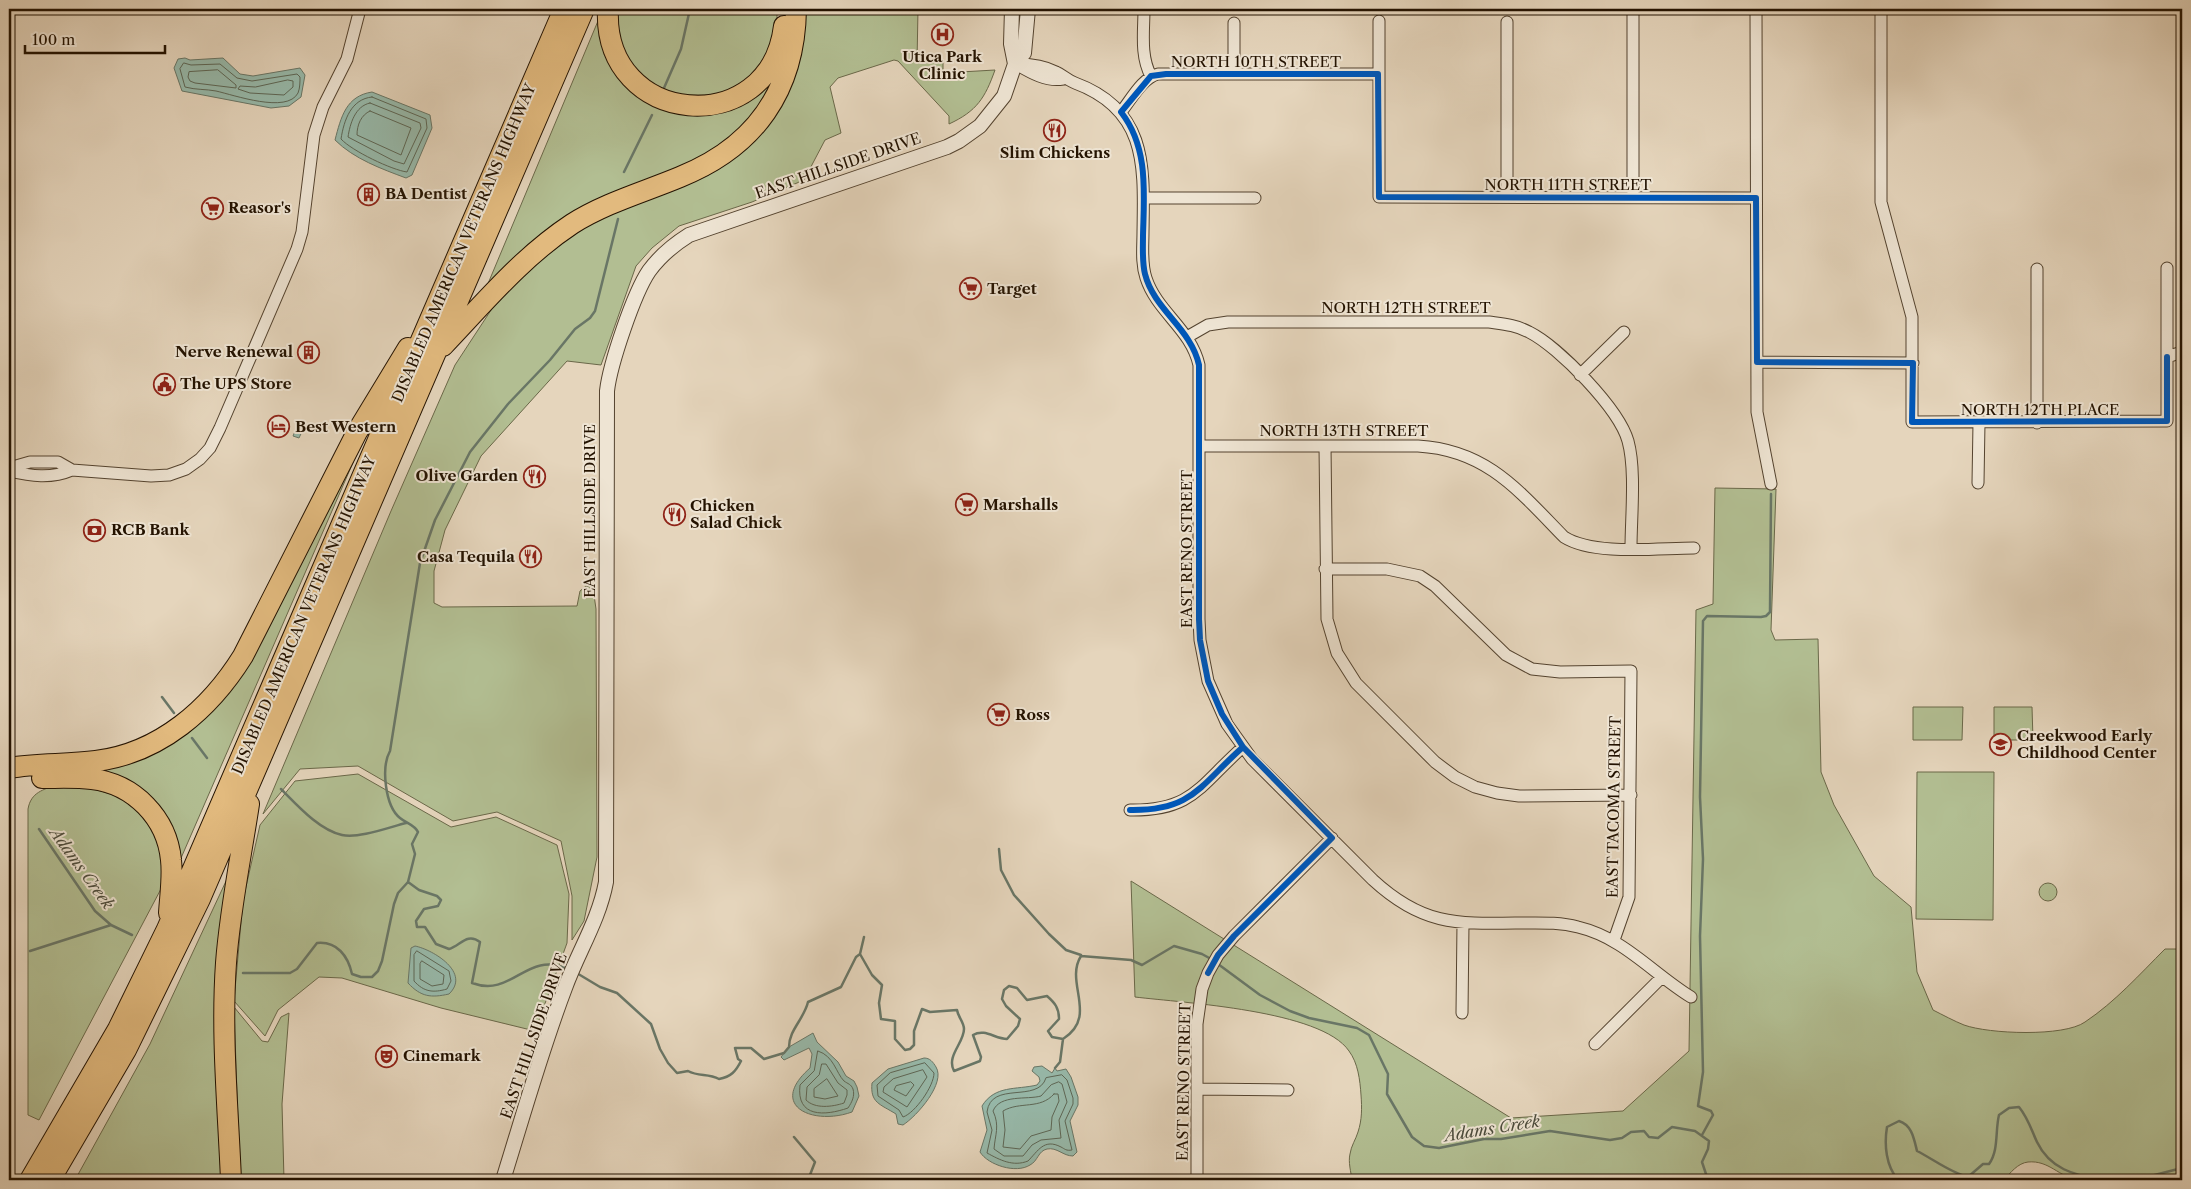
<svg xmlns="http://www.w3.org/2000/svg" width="2191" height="1189" font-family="'Libre Caslon Text',serif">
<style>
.green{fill:#b2be92;stroke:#6a6849}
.water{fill:#97b9aa;stroke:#697666}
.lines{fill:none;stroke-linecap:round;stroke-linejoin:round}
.shore{stroke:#5d6655;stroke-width:1}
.stream{stroke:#697666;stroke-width:2.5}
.minor-casing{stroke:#54432f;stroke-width:13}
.tertiary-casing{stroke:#54432f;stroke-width:16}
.motorway-casing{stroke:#231200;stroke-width:22}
.minor{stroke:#eee4d3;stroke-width:11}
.tertiary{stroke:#eee4d3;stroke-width:14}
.motorway{stroke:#e2ba7e;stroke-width:20}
.cycleway-casing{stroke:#eee4d3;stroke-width:9}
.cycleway{stroke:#0057b8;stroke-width:6}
.labels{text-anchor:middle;stroke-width:4;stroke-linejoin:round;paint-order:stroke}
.poi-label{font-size:15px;font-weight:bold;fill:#231200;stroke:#eee4d3;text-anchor:start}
.street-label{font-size:15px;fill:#231200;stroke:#eee4d3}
.water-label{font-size:16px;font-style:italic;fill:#4c4c3c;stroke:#eee4d3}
</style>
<rect width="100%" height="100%" fill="#e5d5bc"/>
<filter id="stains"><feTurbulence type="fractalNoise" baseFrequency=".004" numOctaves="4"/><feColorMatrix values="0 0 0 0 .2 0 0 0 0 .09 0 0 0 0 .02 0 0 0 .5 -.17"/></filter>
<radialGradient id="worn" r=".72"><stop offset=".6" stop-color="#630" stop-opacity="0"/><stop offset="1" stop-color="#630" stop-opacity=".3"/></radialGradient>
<!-- green -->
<path class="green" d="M603 9 606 42 680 110 771 73H783L738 140 631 191 487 286Z
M616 9H777V25L771 50 746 80 719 95H673L649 84 626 61 618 35Z
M804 9H918L917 63 943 62V73L995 70C985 98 977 111 949 124V116L898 61 894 60 838 78 830 87 841 133 825 140 804 180 752 202 679 226 652 248 636 266 601 365 567 361 481 456 445 530 434 571V603L442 607 577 606 580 591 586 586 593 588 596 609 597 857 584 921 572 940V896L561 841 497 812 453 821 358 766 300 769 263 814 391 511 455 365 497 301 561 239 758 135 780 108 794 74Z
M365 435 178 865 173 836 89 771 203 719Z
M1715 488 1776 489 1771 630 1775 640 1818 639 1821 772 1834 805 1874 876 1911 907 1917 972 1933 1010C1943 1015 1954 1021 1964 1025 1989 1034 2064 1037 2085 1022 2115 1002 2140 974 2165 949H2182V1176C2154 1181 2106 1184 2078 1180 2059 1177 2049 1160 2028 1162 2018 1163 2010 1173 2004 1180H1510C1490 1172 1466 1177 1446 1180 1419 1184 1380 1180 1352 1180 1351 1172 1348 1162 1350 1154 1351 1146 1356 1139 1358 1132 1362 1120 1362 1108 1361 1095 1360 1080 1358 1063 1349 1051 1321 1010 1184 1003 1135 997L1131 881 1511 1118 1623 1111 1689 1051 1696 610 1713 604Z
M1913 707H1963L1962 740H1913Z
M1994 707H2032L2033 740H1994Z
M1917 772H1994L1993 920 1916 919Z
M358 774 451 827 496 817 557 845 569 894 567 943 535 1031 441 1008 342 978 319 977 278 1010 265 1036 234 1001 243 900 260 825 295 781Z
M58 784C127 790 167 811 162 887L39 1120 28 1115V809C31 792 43 790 58 784Z
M234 864 227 1180H75L150 1044Z
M2039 892a9 9 0 1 1 18 0a9 9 0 1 1-18 0Z
M234 1007 262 1041 268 1042 281 1017 289 1013 282 1104 284 1180H240Z"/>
<!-- water -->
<path class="water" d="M185 58 190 60 223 58 240 74 253 76 300 68 305 75 301 97 289 106 271 108 182 91 174 68 178 59Z
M372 92 430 115 432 128 412 175 406 178C382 169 354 159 335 140 341 117 346 96 372 92Z
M300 420 306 423 299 438 293 436Z
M415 946C434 950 471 973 449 994 431 998 421 997 408 983L411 948Z
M813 1033 817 1042 838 1062 846 1076 854 1081 857 1087 859 1096 852 1112C813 1126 767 1106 810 1068L812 1054 809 1048 784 1060 781 1057 789 1047Z
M924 1058C930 1058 933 1062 936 1067 946 1083 917 1116 903 1125L898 1124 896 1114C880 1104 870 1103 872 1083L888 1069Z
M1042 1066 1052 1073 1055 1068 1057 1071 1066 1069 1071 1077 1078 1097V1105L1070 1121 1077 1152 1073 1156C1063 1156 1057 1147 1047 1149 1038 1151 1038 1161 1030 1165 1016 1174 988 1165 980 1152L987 1130 982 1106C995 1085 1016 1090 1037 1085L1040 1081 1039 1077 1032 1071 1034 1067Z"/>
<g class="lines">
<!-- shore -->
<path class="shore" d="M184 63 191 65 220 64 237 78 252 81 297 74 300 77C300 82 300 88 298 93 287 114 234 95 216 91 206 89 196 90 185 87L180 69Z
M218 70 236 85V88L195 83 190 81 188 77 189 72Z
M288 80 293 81V87L284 95 250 93 238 89 240 86 255 87Z
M372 97 426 119 427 128 407 172C392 170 352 151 341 139 344 120 351 99 372 97Z
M370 103 420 123 421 128 404 164 394 161 348 137C350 124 355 106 370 103Z
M370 111 411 128 401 155 357 135C357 125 361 115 370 111Z
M417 951 449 971 451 981 447 989C433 993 424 992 414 981V955Z
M422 961 444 975 443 984 432 986 420 979V964Z
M818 1051C834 1056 836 1073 844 1081 848 1084 851 1084 853 1089 855 1096 852 1102 848 1108 825 1116 796 1118 800 1085L814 1071Z
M925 1063 934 1073C934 1086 915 1113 903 1117L899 1110 878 1096 877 1085 890 1073Z
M822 1064H826L838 1083 847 1090V1095L844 1103C832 1107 815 1109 806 1100L807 1087 819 1075Z
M923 1070 927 1077 907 1107 883 1092 884 1087 893 1079Z
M1062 1075 1067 1080 1073 1098V1104L1065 1121 1072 1150C1066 1151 1065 1149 1061 1147 1044 1138 1038 1151 1028 1161 1013 1167 1000 1160 987 1153L992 1130 987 1112C991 1080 1038 1104 1046 1078Z
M827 1079 838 1096 825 1099 814 1097V1089Z
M911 1082 914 1085 906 1096 894 1090 896 1086Z
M1059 1082 1062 1084 1067 1102 1059 1120 1061 1138 1041 1140 1032 1145 1023 1156H1004L994 1149C995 1135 1000 1126 993 1111 1000 1094 1027 1100 1041 1096L1051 1085Z
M1054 1094H1058L1059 1101 1052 1117 1051 1130 1031 1136 1020 1149 1003 1147 1005 1130 1003 1111C1020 1101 1040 1110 1054 1094Z"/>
<!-- stream -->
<path class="stream" d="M664 88 681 49 690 9
M624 172 652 115
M162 697 174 713
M192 738 207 758
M281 789C297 805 319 830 342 835 358 839 390 827 406 823
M39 829 95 911 111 925 132 935
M999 849 1001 870 1014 895 1049 934 1066 950 1081 955
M408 882 415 854 412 844 418 832C415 825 406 823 400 818 385 806 381 767 390 751L420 563 435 520 470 452 508 404 550 360 575 329 590 318 595 311 618 219
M30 951 111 925
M860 954 864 937
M1218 964 1260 995 1290 1011 1309 1018 1357 1028 1369 1035 1388 1074 1387 1094 1412 1137 1424 1146 1439 1148 1484 1139H1501L1550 1131 1610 1140 1622 1138 1631 1132 1644 1131 1649 1137 1658 1138 1672 1127 1695 1131 1709 1141 1708 1149 1702 1162 1708 1180
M575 972 600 987 617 993 651 1024 660 1049 668 1063 677 1073 688 1071C699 1077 708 1073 719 1079 731 1077 736 1071 741 1061L738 1059 735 1048H751L764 1059 784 1053 789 1047C789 1030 804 1019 808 1002L841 987 856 957 860 954 872 975 882 985 879 1003 881 1019 895 1021V1039L905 1050 910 1049 914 1045V1031L922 1009 930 1012 957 1010C958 1017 964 1022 964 1029 964 1043 946 1056 954 1071L980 1061 981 1057 973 1035C985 1028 995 1039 1007 1039L1018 1026 1020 1019 1006 1006 1002 999 1004 990 1009 986 1017 988 1027 1000 1047 996C1055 1003 1059 1008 1059 1019L1048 1031 1052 1037 1063 1039C1099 1016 1064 983 1081 956L1131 960 1142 965 1174 946 1202 954 1211 959
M243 973H290L297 969 317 943C337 941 348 956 352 974L361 977H372L378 971 382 961 394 904 398 893 408 882 419 890 437 896 441 900 438 906 424 909 416 921 417 927H425L436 944 449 949C460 946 467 932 480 942L472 983C513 998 526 950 568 969
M1055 1068 1060 1062 1063 1039
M1702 1135 1713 1115 1711 1111 1698 1106 1703 1072 1700 936 1703 859 1700 797 1703 621 1707 616 1761 617 1766 616 1770 612 1771 494
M794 1137 815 1162 808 1180
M1715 1180C1732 1179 1742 1171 1758 1180
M1787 1180H1801
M1898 1180C1886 1166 1884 1145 1887 1127L1899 1121C1912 1125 1914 1139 1917 1151 1933 1159 1951 1173 1968 1177L1983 1164H1989C1999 1150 1995 1131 1999 1115L2009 1108 2019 1107C2028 1118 2031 1129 2037 1142 2050 1169 2074 1175 2102 1180
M2135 1180 2182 1168"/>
<defs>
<path id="minor" d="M1144 9C1144 31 1140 56 1151 76
M1633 9V197
M1756 9 1757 412 1771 484
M1881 9V202L1912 317V422L2167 421V268
M1379 21V197L1756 198
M1234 23V74
M1015 64C1029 64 1043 65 1056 72 1063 75 1067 80 1075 83 1148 110 1144 167 1143 232 1143 247 1141 263 1146 278 1157 312 1191 329 1199 365V619L1200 640 1208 681 1227 724 1252 759 1373 880C1423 926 1457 924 1521 923 1540 923 1559 922 1578 927 1624 938 1652 973 1691 997
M1016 64C1031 73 1047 82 1063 79
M1121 112C1131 100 1142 78 1158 74H1378
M1507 197V22
M1144 198H1255
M1187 337 1208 325 1228 322H1489C1503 324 1516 325 1529 332 1559 347 1619 409 1628 441 1636 470 1631 517 1631 548
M2167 357 2182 352
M1757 362 1913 363
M1580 375 1624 332
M2037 423V269
M1199 446H1418C1487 450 1519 491 1564 537 1594 556 1658 548 1694 548
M1325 446 1327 619 1337 653 1356 683 1435 762 1455 777 1475 787 1497 793 1519 796 1631 795
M9 468 30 462H58L72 470 151 476 169 475 186 469 200 459 210 448 220 428 297 249 302 232 314 135 323 107 347 59 360 9
M9 471C31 476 51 479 72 470
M1978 483 1979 423
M1325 569H1387L1420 576 1435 586 1506 655 1532 669 1560 672 1631 671 1629 897 1614 940
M1130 810C1193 811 1200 785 1243 747
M1462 1013 1463 923
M1595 1044 1662 977
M1197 1089 1288 1090
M1197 1180V1024L1202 989 1208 973 1218 955 1234 936 1332 838"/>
<path id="tertiary" d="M1012 9 1011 44 1015 64
M503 1180C523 1116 541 1051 565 988 578 952 599 920 606 882L607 391C610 364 634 293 649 271 660 256 673 245 689 235L947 147 959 141 980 126 1004 96 1015 64 1024 53 1028 9"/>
<path id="motorway" d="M608 9C602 127 770 142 784 26
M443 346C484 303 522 257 572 224 605 203 644 192 680 177 755 147 795 90 796 9
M9 768C38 763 67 765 96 761 160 753 210 709 243 656L357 432 408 348
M42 778C58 778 75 777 92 779 134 784 167 818 171 860 173 877 170 896 169 913
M30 1180 118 1029 167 929 564 9
M50 1180 126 1050 200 899 584 9
M231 1180C228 1108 221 1035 226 963 230 909 241 857 249 804"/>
</defs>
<!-- minor casing -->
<use href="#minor" class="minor-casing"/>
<!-- tertiary casing -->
<use href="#tertiary" class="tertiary-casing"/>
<!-- motorway casing -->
<use href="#motorway" class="motorway-casing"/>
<!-- minor -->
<use href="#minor" class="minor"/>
<!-- tertiary -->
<use href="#tertiary" class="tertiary"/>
<!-- motorway -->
<use href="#motorway" class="motorway"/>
<defs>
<path id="cycleway" d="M1130 810C1193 811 1200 785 1243 747
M1208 973 1218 955 1234 936 1332 838 1243 747 1222 714 1208 681 1200 640 1199 619V365C1191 328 1154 310 1145 274 1142 262 1143 249 1143 236 1144 193 1149 148 1121 112L1151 76 1166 74H1378L1379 197 1756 198 1757 362 1913 363 1912 422 2167 421V357"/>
</defs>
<!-- cycleway casing -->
<use href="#cycleway" class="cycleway-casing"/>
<!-- cycleway -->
<use href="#cycleway" class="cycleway"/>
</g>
<!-- icons -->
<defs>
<symbol id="hospital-ring" viewBox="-11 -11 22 22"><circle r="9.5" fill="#eee4d3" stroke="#8f2418" stroke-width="1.5"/><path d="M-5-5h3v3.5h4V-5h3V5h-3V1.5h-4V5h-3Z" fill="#8f2418"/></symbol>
<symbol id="restaurant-ring" viewBox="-11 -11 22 22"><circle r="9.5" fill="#eee4d3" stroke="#8f2418" stroke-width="1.5"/><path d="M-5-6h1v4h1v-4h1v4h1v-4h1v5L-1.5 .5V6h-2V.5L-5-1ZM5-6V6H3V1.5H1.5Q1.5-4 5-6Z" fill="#8f2418"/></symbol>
<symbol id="building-ring" viewBox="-11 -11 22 22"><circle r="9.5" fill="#eee4d3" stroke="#8f2418" stroke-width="1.5"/><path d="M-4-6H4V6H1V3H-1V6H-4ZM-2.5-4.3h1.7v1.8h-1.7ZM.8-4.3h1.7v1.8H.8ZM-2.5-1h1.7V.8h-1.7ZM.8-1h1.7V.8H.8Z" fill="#8f2418"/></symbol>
<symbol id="supermarket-ring" viewBox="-11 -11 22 22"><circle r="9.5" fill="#eee4d3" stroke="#8f2418" stroke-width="1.5"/><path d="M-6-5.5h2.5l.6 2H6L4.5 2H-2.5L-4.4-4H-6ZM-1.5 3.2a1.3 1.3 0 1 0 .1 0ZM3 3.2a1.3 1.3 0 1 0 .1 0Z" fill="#8f2418"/></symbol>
<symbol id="civic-ring" viewBox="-11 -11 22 22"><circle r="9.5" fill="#eee4d3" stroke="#8f2418" stroke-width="1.5"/><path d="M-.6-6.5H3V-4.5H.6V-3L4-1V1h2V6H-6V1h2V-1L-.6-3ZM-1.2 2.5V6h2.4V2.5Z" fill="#8f2418"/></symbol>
<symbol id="hotel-ring" viewBox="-11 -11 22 22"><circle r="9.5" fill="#eee4d3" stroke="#8f2418" stroke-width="1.5"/><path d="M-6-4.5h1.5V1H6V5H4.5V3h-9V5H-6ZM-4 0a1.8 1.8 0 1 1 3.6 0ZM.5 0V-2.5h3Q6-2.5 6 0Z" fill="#8f2418"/></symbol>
<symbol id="bank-ring" viewBox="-11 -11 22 22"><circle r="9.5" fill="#eee4d3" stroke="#8f2418" stroke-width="1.5"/><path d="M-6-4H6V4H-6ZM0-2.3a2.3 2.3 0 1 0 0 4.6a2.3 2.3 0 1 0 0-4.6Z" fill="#8f2418"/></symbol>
<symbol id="school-ring" viewBox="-11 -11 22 22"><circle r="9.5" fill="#eee4d3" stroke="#8f2418" stroke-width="1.5"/><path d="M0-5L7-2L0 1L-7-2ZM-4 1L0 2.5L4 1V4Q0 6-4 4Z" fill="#8f2418"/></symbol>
<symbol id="theatre-ring" viewBox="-11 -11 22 22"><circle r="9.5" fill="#eee4d3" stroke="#8f2418" stroke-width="1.5"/><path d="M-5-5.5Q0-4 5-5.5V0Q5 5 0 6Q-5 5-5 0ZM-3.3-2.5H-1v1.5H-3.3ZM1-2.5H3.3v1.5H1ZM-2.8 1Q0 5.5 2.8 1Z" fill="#8f2418"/></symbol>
</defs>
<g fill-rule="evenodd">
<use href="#hospital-ring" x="930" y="22" width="25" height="25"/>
<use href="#restaurant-ring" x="1042" y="118" width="25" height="25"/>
<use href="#building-ring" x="356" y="182" width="25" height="25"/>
<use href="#supermarket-ring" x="200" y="196" width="25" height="25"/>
<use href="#supermarket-ring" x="958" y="276" width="25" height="25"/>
<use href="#building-ring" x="296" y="340" width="25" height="25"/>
<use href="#civic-ring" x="152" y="372" width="25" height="25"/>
<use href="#hotel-ring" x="266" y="414" width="25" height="25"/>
<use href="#restaurant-ring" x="522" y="464" width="25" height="25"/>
<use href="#supermarket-ring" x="954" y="492" width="25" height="25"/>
<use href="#restaurant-ring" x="662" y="502" width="25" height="25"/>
<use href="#bank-ring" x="82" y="518" width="25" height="25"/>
<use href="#restaurant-ring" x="518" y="544" width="25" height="25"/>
<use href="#supermarket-ring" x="986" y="702" width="25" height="25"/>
<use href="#school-ring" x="1988" y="732" width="25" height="25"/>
<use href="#theatre-ring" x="374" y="1044" width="25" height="25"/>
</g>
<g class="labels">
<!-- poi labels -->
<g class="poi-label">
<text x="942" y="62" text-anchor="middle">Utica Park<tspan x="942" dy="17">Clinic</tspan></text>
<text x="1055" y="158" text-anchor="middle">Slim Chickens</text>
<text x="385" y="199">BA Dentist</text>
<text x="228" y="213">Reasor's</text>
<text x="987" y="294">Target</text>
<text x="293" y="357" text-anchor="end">Nerve Renewal</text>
<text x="180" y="389">The UPS Store</text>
<text x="295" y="432">Best Western</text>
<text x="518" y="481" text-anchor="end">Olive Garden</text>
<text x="983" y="510">Marshalls</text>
<text x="690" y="511">Chicken<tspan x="690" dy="17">Salad Chick</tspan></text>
<text x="111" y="535">RCB Bank</text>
<text x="515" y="562" text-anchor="end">Casa Tequila</text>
<text x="1015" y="720">Ross</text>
<text x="2017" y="741">Creekwood Early<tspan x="2017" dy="17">Childhood Center</tspan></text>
<text x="403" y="1061">Cinemark</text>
</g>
<!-- street labels -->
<g class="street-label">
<text x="1256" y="67">NORTH 10TH STREET</text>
<text transform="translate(838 166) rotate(-19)" y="5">EAST HILLSIDE DRIVE</text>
<text x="1568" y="190">NORTH 11TH STREET</text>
<text transform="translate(464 243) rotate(-67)" y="5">DISABLED AMERICAN VETERANS HIGHWAY</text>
<text x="1406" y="313">NORTH 12TH STREET</text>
<text x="2040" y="415">NORTH 12TH PLACE</text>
<text x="1344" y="436">NORTH 13TH STREET</text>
<text transform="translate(590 511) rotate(-90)" y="5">EAST HILLSIDE DRIVE</text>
<text transform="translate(1187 549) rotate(-90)" y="5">EAST RENO STREET</text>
<text transform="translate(304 615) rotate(-67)" y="5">DISABLED AMERICAN VETERANS HIGHWAY</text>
<text transform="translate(1614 807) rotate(-89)" y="5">EAST TACOMA STREET</text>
<text transform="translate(534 1036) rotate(-71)" y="5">EAST HILLSIDE DRIVE</text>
<text transform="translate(1184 1082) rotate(-89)" y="5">EAST RENO STREET</text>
</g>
<!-- water labels -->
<g class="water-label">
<text transform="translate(82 868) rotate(54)" y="6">Adams Creek</text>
<text transform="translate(1492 1128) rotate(-9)" y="6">Adams Creek</text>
</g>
</g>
<!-- margin -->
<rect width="2191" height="1189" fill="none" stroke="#e5d5bc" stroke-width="30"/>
<rect x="10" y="10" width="2171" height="1169" fill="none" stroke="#231200" stroke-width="2.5"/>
<rect x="15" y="15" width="2161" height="1159" fill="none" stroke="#231200"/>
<!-- scale -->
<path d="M25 45v8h140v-8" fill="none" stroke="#231200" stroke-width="2.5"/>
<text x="32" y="45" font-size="15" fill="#231200" stroke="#eee4d3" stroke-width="4" paint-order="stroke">100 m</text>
<rect width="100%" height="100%" filter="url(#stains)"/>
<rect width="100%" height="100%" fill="url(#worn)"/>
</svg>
